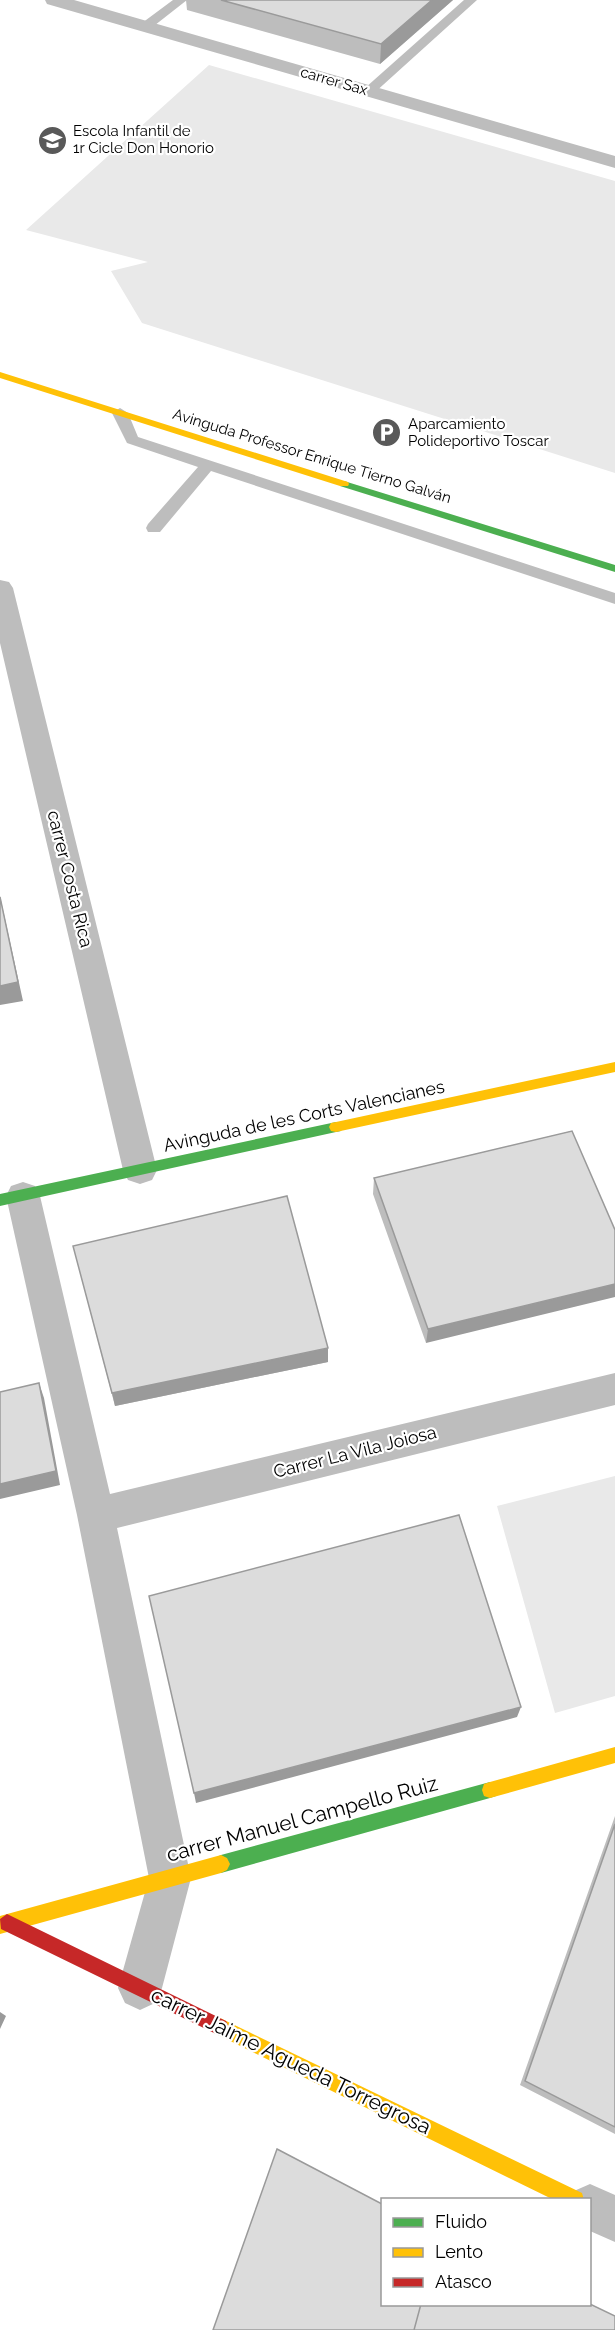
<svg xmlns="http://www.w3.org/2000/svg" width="615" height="2330" font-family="Raleway,sans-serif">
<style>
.green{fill:#e9e9e9}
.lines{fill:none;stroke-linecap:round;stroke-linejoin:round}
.lane{fill:#bdbdbd;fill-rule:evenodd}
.street{fill:#bdbdbd;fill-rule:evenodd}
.fast{fill:#4caf50;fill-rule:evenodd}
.slow{fill:#ffc107;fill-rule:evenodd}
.jam{fill:#c62828;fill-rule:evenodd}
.wall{fill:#bdbdbd}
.shaded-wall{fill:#9a9a9a}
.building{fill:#dcdcdc;stroke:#9a9a9a;stroke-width:1.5}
.labels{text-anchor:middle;stroke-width:4.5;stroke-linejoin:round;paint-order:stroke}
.far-street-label{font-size:15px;fill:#000;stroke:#fff}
.far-poi-label{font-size:15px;fill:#000;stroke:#fff;text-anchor:start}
.street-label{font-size:18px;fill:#000;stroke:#fff}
.near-street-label{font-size:21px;fill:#000;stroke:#fff}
</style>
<rect width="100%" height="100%" fill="#fff"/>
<!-- green -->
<path class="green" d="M209 65 615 181V473L142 323 111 271 148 262 26 230Z
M615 1476V1696L555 1713 497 1506Z"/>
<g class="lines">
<!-- lane -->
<path class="lane" d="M173 0H187L150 29H142V23Z
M464 0H477L373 94H365L363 91 365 88Z
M120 408 128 413 138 437 615 593V604L211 471 160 532H148L146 528 148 524 198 467 127 443 112 413Z"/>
<!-- street -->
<path class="street" d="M45 0H74L615 156V168L47 4Z
M0 580 9 582 13 588 157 1170 152 1180 140 1184 128 1180 123 1170 0 643Z
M23 1182 35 1186 40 1196 110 1494 615 1373V1405L117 1528 191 1878 162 1988 155 2003 140 2010 125 2003 118 1988 149 1878 77 1515 6 1196 11 1186Z
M590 2184 615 2195V2242L590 2231V2200H570L574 2191Z"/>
<!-- fast -->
<path class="fast" d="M344 481 615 565V572L340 486V482Z
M336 1122 341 1123 343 1127 341 1131 336 1132 0 1206V1194Z
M490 1782 496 1784 498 1790 496 1796 490 1798 221 1873 215 1870 212 1864 215 1858 221 1855Z"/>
<!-- slow -->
<path class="slow" d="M0 372 348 482 349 484 348 486H340L0 378Z
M615 1062V1072L336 1132 331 1131 329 1127 331 1123 336 1122Z
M615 1747V1763L490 1798 484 1796 482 1790 484 1784 490 1782Z
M221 1855 227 1858 230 1864 227 1870 221 1873 0 1934V1916Z
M220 2018 582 2193 584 2200H554L214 2033 211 2027 214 2021Z"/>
<!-- jam -->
<path class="jam" d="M7 1914 226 2021 229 2027 226 2033 220 2036 214 2033 1 1929 0 1919Z"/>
</g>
<!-- wall -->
<path class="wall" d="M186 0H453L380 64 187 10Z
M572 1131 426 1343 373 1194 374 1178Z
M73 1246 328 1362 115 1406Z
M615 1816V2134L520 2085Z"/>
<!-- shaded-wall -->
<path class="shaded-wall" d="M432 0H453L380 64 381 44Z
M0 896 23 1001 0 1005Z
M615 1284V1297L426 1343 428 1329Z
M328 1348V1362L115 1406 112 1393Z
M39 1383 44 1398 60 1485 0 1499V1484Z
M521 1707 517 1717 196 1803 194 1793Z
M0 2012 6 2016 0 2029Z"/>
<!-- building -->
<path class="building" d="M221 0H432L381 44Z
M0 897 18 982 0 986Z
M572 1131 615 1230V1284L428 1329 374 1178Z
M287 1196 328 1348 112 1393 73 1246Z
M39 1383 56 1471 0 1484V1392Z
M459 1515 521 1707 194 1793 149 1596Z
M615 1824V2127L525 2081Z
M277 2149 382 2204V2304H421L414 2330H213Z
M421 2304H590L615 2316V2330H414Z"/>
<!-- icons -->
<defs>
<symbol id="school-disc" viewBox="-11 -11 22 22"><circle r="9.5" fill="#595959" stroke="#fff"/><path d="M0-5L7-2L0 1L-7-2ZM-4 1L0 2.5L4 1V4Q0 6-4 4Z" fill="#fff"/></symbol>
<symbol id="parking-disc" viewBox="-11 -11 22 22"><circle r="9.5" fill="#595959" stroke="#fff"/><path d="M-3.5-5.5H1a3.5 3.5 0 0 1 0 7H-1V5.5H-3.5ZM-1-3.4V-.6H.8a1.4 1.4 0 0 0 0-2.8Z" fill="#fff"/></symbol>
</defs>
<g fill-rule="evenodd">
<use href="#school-disc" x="36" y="124" width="33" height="33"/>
<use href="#parking-disc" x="370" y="416" width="33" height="33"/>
</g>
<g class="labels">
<!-- far-street labels -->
<g class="far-street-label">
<text transform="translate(334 81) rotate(16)" y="5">carrer Sax</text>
<text transform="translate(312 456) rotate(17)" y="5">Avinguda Professor Enrique Tierno Galván</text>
</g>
<!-- far-poi labels -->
<g class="far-poi-label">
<text x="73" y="136">Escola Infantil de<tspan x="73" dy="17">1r Cicle Don Honorio</tspan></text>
<text x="408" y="429">Aparcamiento<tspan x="408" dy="17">Polideportivo Toscar</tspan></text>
</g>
<!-- street labels -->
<g class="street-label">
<text transform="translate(70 879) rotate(76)" y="6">carrer Costa Rica</text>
<text transform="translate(304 1116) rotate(-12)" y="6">Avinguda de les Corts Valencianes</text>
<text transform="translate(355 1452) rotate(-14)" y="6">Carrer La Vila Joiosa</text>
</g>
<!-- near-street labels -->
<g class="near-street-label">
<text transform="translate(302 1819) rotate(-15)" y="7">carrer Manuel Campello Ruiz</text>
<text transform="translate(291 2061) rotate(26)" y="7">carrer Jaime Agueda Torregrosa</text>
</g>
</g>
<!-- legend -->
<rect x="381" y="2198" width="210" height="108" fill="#ffffff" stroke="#999999" stroke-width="1.5"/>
<rect x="393" y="2218" width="30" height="9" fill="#4caf50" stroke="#999999" stroke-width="1.5"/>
<text x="435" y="2228" font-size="18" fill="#000000">Fluido</text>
<rect x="393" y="2248" width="30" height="9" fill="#ffc107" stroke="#999999" stroke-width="1.5"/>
<text x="435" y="2258" font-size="18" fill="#000000">Lento</text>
<rect x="393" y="2278" width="30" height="9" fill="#c62828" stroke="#999999" stroke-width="1.5"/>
<text x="435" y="2288" font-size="18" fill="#000000">Atasco</text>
</svg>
